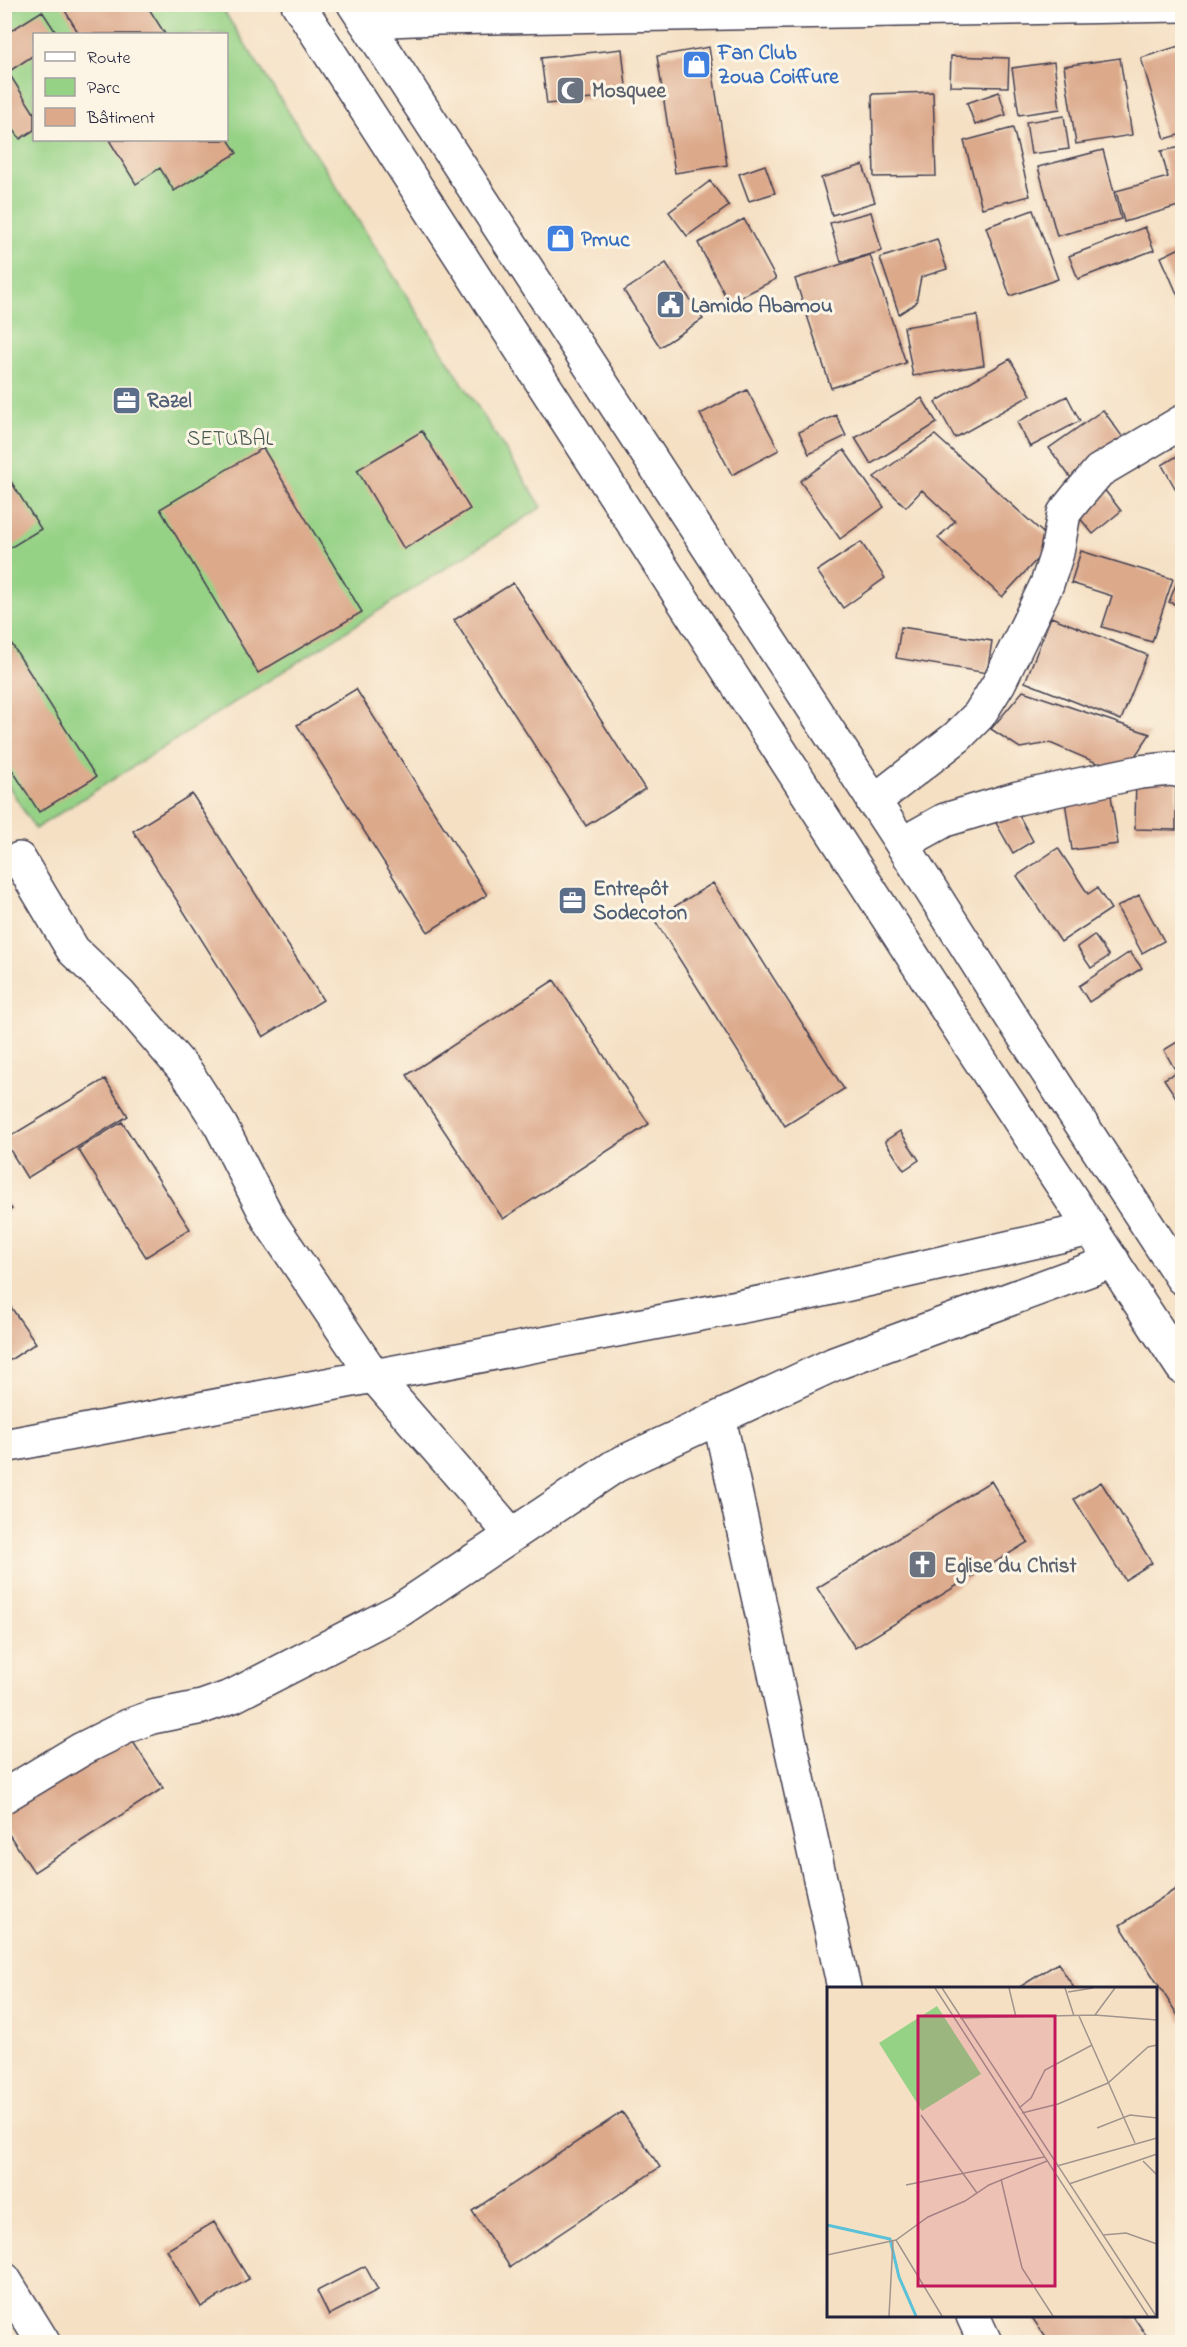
<svg xmlns="http://www.w3.org/2000/svg" width="1187" height="2347" font-family="'Indie Flower',sans-serif">
<style>
.green{fill:#96d286;stroke:#5c7a60;stroke-width:1.5;fill-rule:evenodd}
.building{fill:#dca98b}
.lines{fill:none;stroke-linecap:round;stroke-linejoin:round}
.street-casing{stroke:#423e50;stroke-width:36}
.primary-casing{stroke:#423e50;stroke-width:36}
.street{stroke:#fff;stroke-width:33}
.primary{stroke:#fff;stroke-width:33}
.labels{text-anchor:middle;stroke-width:6;stroke-linejoin:round;paint-order:stroke}
.shop-label{font-size:21px;font-weight:bold;fill:#366cbe;stroke:#fcf5e5;text-anchor:start}
.worship-label{font-size:21px;font-weight:bold;fill:#5b616d;stroke:#fcf5e5;text-anchor:start}
.service-label{font-size:21px;font-weight:bold;fill:#4e5e75;stroke:#fcf5e5;text-anchor:start}
.park-label{font-size:21px;fill:#455752;stroke:#fcf5e5}
.inset-river{fill:none;stroke:#5ac1d8;stroke-width:3}
.inset-road{fill:none;stroke:#a1948d;stroke-width:1.5}
.view{fill:#c2185b;fill-opacity:0.15;stroke:#c2185b;stroke-width:3}
.inset-edge{fill:none;stroke:#22223b;stroke-width:3}
</style>
<rect width="100%" height="100%" fill="#fcf5e5"/>
<filter id="ink" filterUnits="userSpaceOnUse"><feTurbulence type="fractalNoise" baseFrequency=".0167" numOctaves="2"/><feDisplacementMap in="SourceGraphic" scale="12" xChannelSelector="R" yChannelSelector="G"/><feConvolveMatrix kernelMatrix="1 2 1 2 8 2 1 2 1" color-interpolation-filters="sRGB"/></filter>
<filter id="wash" filterUnits="userSpaceOnUse"><feTurbulence type="fractalNoise" baseFrequency=".008" numOctaves="4" result="noise"/><feDisplacementMap in="SourceGraphic" scale="24" xChannelSelector="R" yChannelSelector="G"/><feGaussianBlur stdDeviation="1.35" result="paint"/><feColorMatrix in="noise" values="0 0 0 0 0 0 0 0 0 0 0 0 0 0 0 0 0 1.4 0 .05"/><feComposite in="paint" operator="in"/></filter>
<g filter="url(#wash)">
<rect width="100%" height="100%" fill="#f5e0c4"/>
<!-- green -->
<path class="green" d="M21 5H220L542 507 35 829 5 780V15ZM34 34H226V140H34Z"/>
<g id="blocks">
<!-- building -->
<path class="building" d="M61 4H146L165 34H79Z
M42 11 57 34H34V55L8 72 34 113V130L20 139 10 124 4 127V35Z
M1182 45V134L1165 139 1141 58Z
M709 47 727 165 675 173 657 56Z
M622 49 627 95 547 104 541 58Z
M951 56 1009 58 1008 87 950 86Z
M1120 58 1132 135 1076 144 1064 66Z
M1054 62 1060 109 1019 115 1012 68Z
M933 92 936 176 874 177 872 94Z
M999 92 1006 115 975 125 967 103Z
M1064 116 1069 149 1031 154 1026 122Z
M1013 128 1030 196 982 208 964 141Z
M226 136 237 153 174 191 160 168 136 184 109 140H226Z
M1182 147V205L1124 222 1116 191 1168 177 1161 151Z
M1103 150 1121 219 1057 236 1038 167Z
M765 165 775 193 749 201 739 174Z
M863 165 875 202 832 215 821 178Z
M710 181 729 206 687 236 669 212Z
M1033 210 1058 279 1010 296 986 227Z
M871 212 882 251 841 262 830 223Z
M744 219 776 279 729 303 698 243Z
M1145 227 1154 250 1078 279 1069 256Z
M937 239 947 269 921 277 916 303 899 314 880 258Z
M1182 247V305L1161 257Z
M870 255 906 363 831 388 795 279Z
M666 263 703 319 660 347 624 291Z
M977 315 984 365 913 376 904 327Z
M1010 359 1031 395 955 438 935 402Z
M747 390 779 450 732 475 700 414Z
M1067 396 1080 421 1030 447 1017 422Z
M922 398 937 423 871 464 855 438Z
M1103 410 1127 443 1073 481 1049 448Z
M836 415 846 436 809 454 799 432Z
M422 431 470 509 404 549 357 470Z
M935 435 1053 542 1002 597 938 538 955 521 922 490 906 507 874 477Z
M263 448 362 612 258 673 160 509Z
M844 450 884 507 840 539 800 481Z
M1182 453V500L1162 465Z
M5 472 41 529 5 551Z
M1103 488 1121 511 1093 534 1074 511Z
M861 542 885 578 843 608 817 571Z
M1081 551 1173 579 1152 642 1102 627 1112 596 1071 583Z
M1182 569V607L1169 602Z
M513 583 645 789 586 826 454 620Z
M1051 617 1147 655 1121 720 1025 682Z
M901 627 992 641 987 673 896 658Z
M4 632 96 777 39 812 4 757Z
M356 689 487 895 428 932 297 725Z
M1023 691 1150 734 1123 774 1050 743 1020 748 991 729Z
M1136 774 1176 775V830L1135 829Z
M1110 788 1118 844 1072 850 1064 794Z
M192 794 323 1000 263 1037 133 831Z
M1012 803 1033 841 1013 853 991 814Z
M1058 848 1088 894 1097 888 1111 909 1061 942 1017 876Z
M713 883 844 1089 785 1126 654 919Z
M1139 895 1164 941 1142 953 1117 907Z
M1094 935 1109 956 1091 968 1077 947Z
M1130 952 1142 968 1089 1002 1079 986Z
M554 980 649 1124 503 1219 407 1075Z
M1182 1039V1063L1174 1068 1164 1050Z
M1182 1069V1095L1177 1099 1164 1079Z
M105 1079 128 1116 27 1178 4 1140Z
M122 1122 190 1229 146 1257 78 1149Z
M900 1131 919 1160 904 1170 885 1141Z
M4 1199 12 1209 4 1215Z
M8 1303 36 1343 4 1364V1305Z
M991 1481 1028 1542 855 1648 817 1588Z
M1101 1482 1152 1563 1125 1580 1074 1499Z
M126 1731 163 1788 34 1872 4 1827V1810Z
M1182 1885V2022L1120 1925Z
M1058 1963 1074 1988H1018Z
M622 2112 660 2167 510 2267 472 2211Z
M214 2222 249 2279 201 2307 167 2250Z
M365 2266 378 2290 329 2315 317 2291Z
M1031 2316H1133L1146 2335 1134 2342H1049Z"/>
</g>
</g>
<g filter="url(#ink)">
<use href="#blocks" fill-opacity="0" stroke="#423e50" stroke-width="1.5"/>
<g class="lines">
<defs>
<path id="street" d="M365 21 438 18 1182 5
M873 802 957 737 979 715 999 683 1047 584 1057 553 1064 513 1076 498 1099 471 1182 422
M902 844 945 820 1018 798 1140 772 1170 769 1182 771
M19 859 73 950 120 995 187 1073 221 1126 270 1222 374 1376 512 1535
M719 1418 844 1988
M4 1446 801 1295 1091 1229
M4 1796 82 1749 128 1726 152 1717 202 1707 233 1696 400 1610 615 1466 834 1364 1113 1261
M4 2279 43 2342
M973 2316 985 2342"/>
<path id="primary" d="M298 4 970 1045 1182 1367
M354 4 902 844 1012 1018 1182 1278"/>
</defs>
<!-- street casing -->
<use href="#street" class="street-casing"/>
<!-- primary casing -->
<use href="#primary" class="primary-casing"/>
<!-- street -->
<use href="#street" class="street"/>
<!-- primary -->
<use href="#primary" class="primary"/>
</g>
</g>
<!-- icons -->
<defs>
<symbol id="shop-square" viewBox="-11 -11 22 22"><rect x="-9" y="-9" width="18" height="18" rx="4" fill="#3f7fe0" stroke="#fcf5e5"/><path d="M-5-2.5h2.3a2.7 3.5 0 0 1 5.4 0H5L5.5 6h-11ZM-1.5-2.5h3a1.5 2.3 0 0 0-3 0Z" fill="#fff"/></symbol>
<symbol id="mosque-square" viewBox="-11 -11 22 22"><rect x="-9" y="-9" width="18" height="18" rx="4" fill="#6b7280" stroke="#fcf5e5"/><path d="M3.5-4.9A6 6 0 1 0 3.5 4.9A5 5 0 1 1 3.5-4.9Z" fill="#fff"/></symbol>
<symbol id="civic-square" viewBox="-11 -11 22 22"><rect x="-9" y="-9" width="18" height="18" rx="4" fill="#5c6f8a" stroke="#fcf5e5"/><path d="M-.6-6.5H3V-4.5H.6V-3L4-1V1h2V6H-6V1h2V-1L-.6-3ZM-1.2 2.5V6h2.4V2.5Z" fill="#fff"/></symbol>
<symbol id="office-square" viewBox="-11 -11 22 22"><rect x="-9" y="-9" width="18" height="18" rx="4" fill="#5c6f8a" stroke="#fcf5e5"/><path d="M-6-3h4V-5.5h4V-3h4V5H-6ZM-1-4.5V-3h2v-1.5ZM-6 0V1H6V0Z" fill="#fff"/></symbol>
<symbol id="church-square" viewBox="-11 -11 22 22"><rect x="-9" y="-9" width="18" height="18" rx="4" fill="#6b7280" stroke="#fcf5e5"/><path d="M-1.2-6h2.4v3.5h3.3v2.4h-3.3V6h-2.4V-.1h-3.3v-2.4h3.3Z" fill="#fff"/></symbol>
</defs>
<g fill-rule="evenodd">
<use href="#shop-square" x="680" y="48" width="33" height="33"/>
<use href="#mosque-square" x="554" y="74" width="33" height="33"/>
<use href="#shop-square" x="544" y="222" width="33" height="33"/>
<use href="#civic-square" x="654" y="288" width="33" height="33"/>
<use href="#office-square" x="110" y="384" width="33" height="33"/>
<use href="#office-square" x="556" y="884" width="33" height="33"/>
<use href="#church-square" x="906" y="1548" width="33" height="33"/>
</g>
<g class="labels">
<!-- shop labels -->
<g class="shop-label">
<text x="718" y="59">Fan Club<tspan x="718" dy="24">Zoua Coiffure</tspan></text>
<text x="581" y="246">Pmuc</text>
</g>
<!-- worship labels -->
<g class="worship-label">
<text x="592" y="97">Mosquee</text>
<text x="944" y="1572">Eglise du Christ</text>
</g>
<!-- service labels -->
<g class="service-label">
<text x="691" y="312">Lamido Abamou</text>
<text x="147" y="407">Razel</text>
<text x="593" y="895">Entrepôt<tspan x="593" dy="24">Sodecoton</tspan></text>
</g>
<!-- park labels -->
<g class="park-label">
<text x="230" y="445">SETUBAL</text>
</g>
</g>
<!-- overview -->
<g transform="translate(827 1987)">
<rect width="330" height="330" fill="#f5e0c4"/>
<path d="M110 19 154 87 95 124 52 56Z" fill="#96d286"/>
<path class="inset-river" d="M0 238 63 252 72 290 89 329"/>
<path class="inset-road" d="M108 1 321 329M115 1 329 329M182 1 189 30M238 1 247 29M241 5 266 1M268 28 288 1M252 29 308 156M133 31 268 28 330 33M192 121 204 111 218 83 265 58M195 126 231 117 281 96 321 60 330 58M94 128 150 206M270 141 303 128 330 131M316 174 330 188M230 179 330 151M174 192 195 281 226 329M242 197 330 167M79 198 217 170M276 248 299 246 330 257M69 253 115 329M0 268 69 253 101 230 138 214 162 198 220 174M62 329 66 254"/>
<path class="view" d="M91 29H228V299H91Z"/>
<rect width="330" height="330" class="inset-edge"/>
</g>
<!-- margin -->
<rect width="1187" height="2347" fill="none" stroke="#fcf5e5" stroke-width="24"/>
<!-- legend -->
<rect x="33" y="33" width="195" height="108" fill="#fcf5e5" stroke="#a5a1a1" stroke-width="1.5"/>
<rect x="45" y="52" width="30" height="9" fill="#ffffff" stroke="#a5a1a1" stroke-width="1.5"/>
<text x="87" y="63" font-size="18" fill="#22223b">Route</text>
<rect x="45" y="78" width="30" height="18" fill="#96d286" stroke="#a5a1a1" stroke-width="1.5"/>
<text x="87" y="93" font-size="18" fill="#22223b">Parc</text>
<rect x="45" y="108" width="30" height="18" fill="#dca98b" stroke="#a5a1a1" stroke-width="1.5"/>
<text x="87" y="123" font-size="18" fill="#22223b">Bâtiment</text>
</svg>
